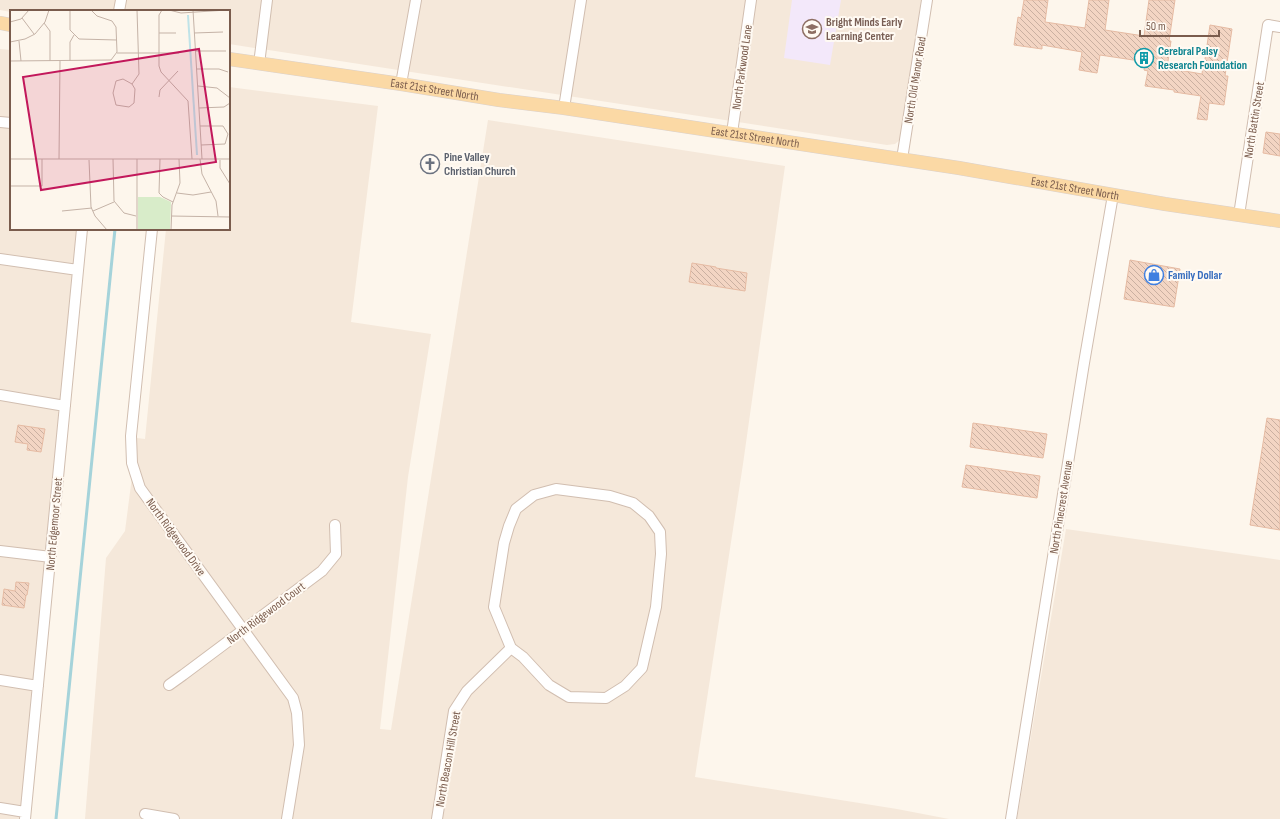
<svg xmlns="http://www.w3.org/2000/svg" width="1280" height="819" font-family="'Sofia Sans Condensed',sans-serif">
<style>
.residential{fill:#f5e8da}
.education{fill:#f3e8fa}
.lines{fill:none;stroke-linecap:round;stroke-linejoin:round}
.stream{stroke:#a5d3da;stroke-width:3}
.building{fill:url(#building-back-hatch);stroke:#e6bba3}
.minor-casing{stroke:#d1beb0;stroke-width:12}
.major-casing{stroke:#dad1cd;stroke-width:14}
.minor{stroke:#fff;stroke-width:10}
.major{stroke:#fbd9a5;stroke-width:13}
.labels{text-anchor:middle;stroke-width:4;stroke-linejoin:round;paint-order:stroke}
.education-label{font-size:12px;font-weight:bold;fill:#785e54;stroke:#fffaf3;text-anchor:start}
.culture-label{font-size:12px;font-weight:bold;fill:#0d838f;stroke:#fffaf3;text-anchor:start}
.street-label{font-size:12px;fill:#7a5c4d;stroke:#fffaf3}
.worship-label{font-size:12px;font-weight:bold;fill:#5b616d;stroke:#fffaf3;text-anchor:start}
.shop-label{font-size:12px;font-weight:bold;fill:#366cbe;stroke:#fffaf3;text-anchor:start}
.inset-river{fill:none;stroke:#bfe3e8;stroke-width:2}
.inset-road{fill:none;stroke:#c5b3a7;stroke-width:1}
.view{fill:#c2185b;fill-opacity:0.15;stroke:#c2185b;stroke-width:2}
.inset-edge{fill:none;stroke:#7a5c4d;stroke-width:2}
</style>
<defs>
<pattern id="building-back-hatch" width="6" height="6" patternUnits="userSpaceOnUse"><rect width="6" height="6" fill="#f3d5c3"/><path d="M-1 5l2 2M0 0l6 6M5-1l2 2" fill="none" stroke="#cab0a1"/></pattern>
</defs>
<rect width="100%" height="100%" fill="#fdf6ec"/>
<!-- residential -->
<path class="residential" d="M0 0H921L901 139 895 144 887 145 229 44V11L11 12 0 10Z
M0 49 11 50V229H79L24 819H0Z
M229 87 378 106 351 322 431 334 408 477 380 729 391 730 488 120 785 166 743 464 695 777 897 809 949 819H85L106 558 125 531 137 438 145 439 166 229H229Z
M1066 529 1280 560V819H1017Z"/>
<!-- education -->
<path class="education" d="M792 0H841L830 65 784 58Z"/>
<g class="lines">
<!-- stream -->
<path class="stream" d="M56 819 115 229"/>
</g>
<!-- building -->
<path class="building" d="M1024 0H1048L1045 22 1085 28 1089 0H1109L1105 30 1144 36 1149 0H1175L1169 41H1171L1167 68 1202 74 1203 66H1204L1210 25 1232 29 1225 76H1228L1224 105 1209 103 1207 120 1197 119 1201 96 1174 92V90L1145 86 1148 71 1144 70 1145 65 1140 64V61L1100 55 1097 73 1079 70 1082 52 1042 45V49L1014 45 1018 17 1021 18Z
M1266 132 1280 134V156L1263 153Z
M1130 260 1180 269 1174 307 1124 299Z
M692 263 716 267V268L747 273 745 291 689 282Z
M1267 418 1280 420V530L1250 525Z
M973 423 1047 434 1043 458 970 447Z
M18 425 45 429 41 452 27 450 28 444 15 442Z
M966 465 1040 476 1037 498 962 487Z
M16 582 29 583 27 595H26L24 608 2 605 4 589 15 591Z"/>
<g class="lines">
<defs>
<path id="minor" d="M119 11 121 0
M259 64 267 0
M401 84 416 0
M564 108 581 0
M0 122 11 123
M732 133 751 0
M902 159 927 0
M1239 215 1268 25 1280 27
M152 229 131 436 132 463 140 488 293 698 297 713 299 745 287 819
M0 259 78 270
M0 395 65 406
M0 551 51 557
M0 680 38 686
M169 685 183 675 322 571 336 554 335 525
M0 808 25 812
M145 814 174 819
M25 819 82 229
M437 819 454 711 467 691 511 648 523 657 549 685 569 697 606 698 625 686 642 668 656 607 661 554 660 532 649 516 633 503 610 496 556 489 534 495 516 509 509 526 504 543 494 607 511 648
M1011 819 1084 363 1113 195"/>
<g id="major">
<path d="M0 23 11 25"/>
<path id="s1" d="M229 59 401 84 499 100 564 108 959 168 1165 204 1280 221"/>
</g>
</defs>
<!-- minor casing -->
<use href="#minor" class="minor-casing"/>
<!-- major casing -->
<use href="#major" class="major-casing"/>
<!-- minor -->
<use href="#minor" class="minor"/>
<!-- major -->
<use href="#major" class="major"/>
</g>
<!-- icons -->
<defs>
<symbol id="school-ring" viewBox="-11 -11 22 22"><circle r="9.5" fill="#fffaf3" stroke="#8d6e63" stroke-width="1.5"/><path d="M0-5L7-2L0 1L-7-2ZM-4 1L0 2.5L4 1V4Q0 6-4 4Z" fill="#8d6e63"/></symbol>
<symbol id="building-ring" viewBox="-11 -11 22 22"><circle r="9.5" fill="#fffaf3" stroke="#0f9aa8" stroke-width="1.5"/><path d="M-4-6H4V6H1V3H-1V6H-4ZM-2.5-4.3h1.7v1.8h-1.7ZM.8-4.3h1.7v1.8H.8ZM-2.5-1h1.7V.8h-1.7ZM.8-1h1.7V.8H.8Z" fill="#0f9aa8"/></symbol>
<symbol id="church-ring" viewBox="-11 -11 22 22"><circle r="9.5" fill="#fffaf3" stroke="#6b7280" stroke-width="1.5"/><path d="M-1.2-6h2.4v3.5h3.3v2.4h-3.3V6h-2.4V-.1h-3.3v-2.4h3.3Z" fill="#6b7280"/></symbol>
<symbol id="shop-ring" viewBox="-11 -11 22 22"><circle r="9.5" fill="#fffaf3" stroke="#3f7fe0" stroke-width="1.5"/><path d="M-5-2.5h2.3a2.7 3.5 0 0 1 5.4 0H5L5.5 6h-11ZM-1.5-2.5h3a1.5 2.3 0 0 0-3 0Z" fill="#3f7fe0"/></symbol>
</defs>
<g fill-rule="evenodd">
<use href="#school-ring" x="801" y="18" width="22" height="22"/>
<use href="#building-ring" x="1133" y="47" width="22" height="22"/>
<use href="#church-ring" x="419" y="153" width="22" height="22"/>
<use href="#shop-ring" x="1143" y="264" width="22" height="22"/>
</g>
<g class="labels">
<!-- education labels -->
<g class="education-label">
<text x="826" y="26">Bright Minds Early<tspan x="826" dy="14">Learning Center</tspan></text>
</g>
<!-- culture labels -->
<g class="culture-label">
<text x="1158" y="55">Cerebral Palsy<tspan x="1158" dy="14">Research Foundation</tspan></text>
</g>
<!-- street labels -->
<g class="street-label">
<text transform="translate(742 67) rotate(-82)" y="4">North Parkwood Lane</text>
<text transform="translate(915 80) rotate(-81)" y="4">North Old Manor Road</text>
<text dy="4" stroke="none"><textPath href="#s1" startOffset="208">East 21st Street North</textPath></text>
<text transform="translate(1254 120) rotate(-81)" y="4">North Battin Street</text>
<text dy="4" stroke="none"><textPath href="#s1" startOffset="532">East 21st Street North</textPath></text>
<text dy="4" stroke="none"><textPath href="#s1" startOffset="856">East 21st Street North</textPath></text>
<text transform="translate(1061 507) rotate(-81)" y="4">North Pinecrest Avenue</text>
<text transform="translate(54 524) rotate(-85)" y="4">North Edgemoor Street</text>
<text transform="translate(176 537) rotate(54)" y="4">North Ridgewood Drive</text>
<text transform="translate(266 613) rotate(-37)" y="4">North Ridgewood Court</text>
<text transform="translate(448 759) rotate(-80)" y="4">North Beacon Hill Street</text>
</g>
<!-- worship labels -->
<g class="worship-label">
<text x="444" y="161">Pine Valley<tspan x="444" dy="14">Christian Church</tspan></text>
</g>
<!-- shop labels -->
<g class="shop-label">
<text x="1168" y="279">Family Dollar</text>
</g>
</g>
<!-- overview -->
<g transform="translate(10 10)">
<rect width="220" height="220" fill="#fdf6ec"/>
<path d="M128 187H150L161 192 160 220H128Z" fill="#d8ecc9"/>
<path class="inset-river" d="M178 5 187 145"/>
<path class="inset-road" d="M60 0V20L69 29 107 30M152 0 149 5V56L151 62 178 91 182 149M159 0 171 3 217 0M183 0 192 149M12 8 24 24M0 12 11 9 19 0M34 13 40 21V51M149 23H166M184 23 213 22M9 31 11 51M0 32 15 29 25 24 35 12 39 0M185 41H216M107 43H169M0 51 101 50 107 42 106 17 102 11 87 6 81 0M60 51V32L64 25M186 59H209L218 62M122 74 125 79 124 93 119 97 106 95 103 83 106 71 113 69 122 74 129 64 127 0M188 76 207 78 220 88M149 87 150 80 168 61M189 98 214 97 220 93M190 116H213L218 124 215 134 191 135M0 149H220M49 149 50 51M103 149 104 191 114 203 126 206M127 149V220M150 149 149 183 153 187 163 192M190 149 192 164 206 191 208 206M79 150 81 197 85 206 97 220M210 150V158L220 174M0 176H32V149M167 183 183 185 201 182M52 201 82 198M83 201 104 192M161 206 220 207M161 220 162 195 170 173 169 149"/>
<path class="view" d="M189 39 206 152 31 180 13 67Z"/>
<rect width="220" height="220" class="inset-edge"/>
</g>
<!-- scale -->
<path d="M1140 30v6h79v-6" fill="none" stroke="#7a5c4d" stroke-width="2"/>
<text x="1146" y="30" font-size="12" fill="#7a5c4d" stroke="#fffaf3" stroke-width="3" paint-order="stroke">50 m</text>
</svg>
